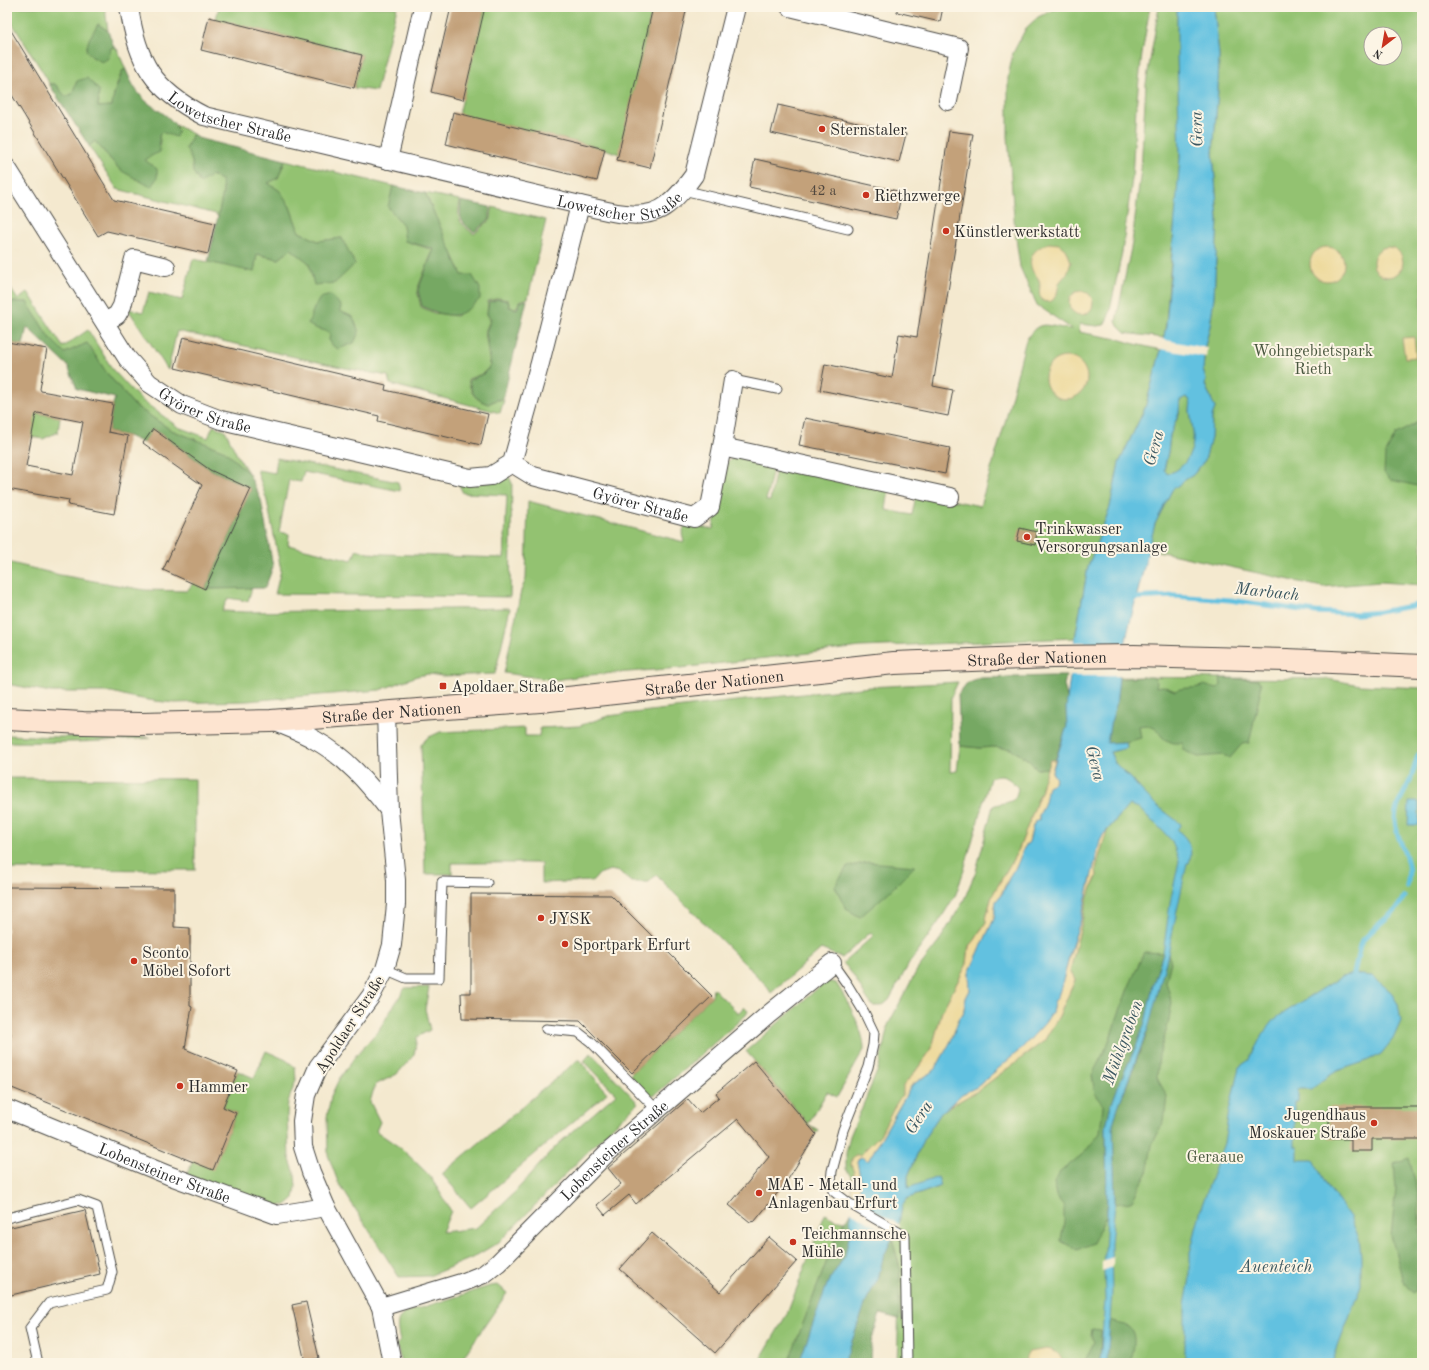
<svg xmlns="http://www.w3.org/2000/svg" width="1429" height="1370" font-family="'Old Standard TT',serif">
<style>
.green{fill:#93c271;stroke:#5f764e;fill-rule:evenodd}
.forest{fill:#76a863;stroke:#506a47}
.sand{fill:#eeda9e;stroke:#8c8264}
.water{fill:#62c1e0;stroke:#467686;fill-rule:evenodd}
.pier{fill:#f4e9cf}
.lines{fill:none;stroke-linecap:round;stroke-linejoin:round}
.stream{stroke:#62c1e0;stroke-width:5}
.building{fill:#c3a17a;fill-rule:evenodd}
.lane-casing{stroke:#494844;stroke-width:11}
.street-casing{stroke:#494844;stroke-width:20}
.secondary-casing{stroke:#494844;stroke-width:24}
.lane{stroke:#fff;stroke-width:9}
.street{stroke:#fff;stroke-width:18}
.secondary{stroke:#fde4d0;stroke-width:22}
.poi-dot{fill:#c8321e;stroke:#fcf5e5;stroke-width:1.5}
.labels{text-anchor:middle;stroke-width:4;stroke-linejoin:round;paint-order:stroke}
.number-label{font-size:14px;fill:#51483f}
.street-label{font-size:16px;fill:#2b2b2b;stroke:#fcf5e5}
.poi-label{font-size:16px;fill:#2b2b2b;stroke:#fcf5e5;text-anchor:start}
.park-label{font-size:16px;fill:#4a5840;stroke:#fcf5e5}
.water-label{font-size:17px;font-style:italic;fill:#3c5861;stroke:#fcf5e5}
</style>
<rect width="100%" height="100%" fill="#fcf5e5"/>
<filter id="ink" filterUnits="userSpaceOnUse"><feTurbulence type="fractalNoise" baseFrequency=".025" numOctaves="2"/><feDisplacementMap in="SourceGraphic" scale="8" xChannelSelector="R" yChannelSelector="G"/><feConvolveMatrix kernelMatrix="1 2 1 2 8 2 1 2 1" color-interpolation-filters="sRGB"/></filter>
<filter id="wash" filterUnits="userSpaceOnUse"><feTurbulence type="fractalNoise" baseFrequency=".012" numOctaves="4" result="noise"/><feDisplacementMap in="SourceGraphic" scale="16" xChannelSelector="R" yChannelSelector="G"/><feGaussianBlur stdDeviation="0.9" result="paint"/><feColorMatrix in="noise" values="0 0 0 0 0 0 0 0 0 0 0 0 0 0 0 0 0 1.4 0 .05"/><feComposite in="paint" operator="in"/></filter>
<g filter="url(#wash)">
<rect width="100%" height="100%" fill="#f4e9cf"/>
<!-- green -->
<path class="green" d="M7 7H105L108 31 98 24 111 48 114 47 117 49 126 70H123C117 81 114 94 112 106L98 107 99 101 77 81 72 94 65 97 55 84H49L47 79 7 15Z
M219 7H397L376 91 354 88 362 55 216 19Z
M485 7H653L619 154 605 149 459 114Z
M1060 7H1150L1142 54 1136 107 1132 179 1122 252 1109 315 1104 325 1097 326 1080 324 1079 332 1118 339 1131 343 1161 350 1145 408 1119 463 1110 507 1088 567 1075 638 861 647 680 668 589 675 555 680 504 673 521 591 526 579 528 501 684 542 682 534 685 525 713 529 727 462 737 456 774 463 766 501H770L777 463 889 489 886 510 912 515 916 495 947 499 980 506 1005 423 1025 343C1039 315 1048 328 1072 329L1037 305 1020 267 1015 231 1008 136V77L1013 53 1026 28 1038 17Z
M1159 7H1177C1177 57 1180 107 1180 156 1180 191 1174 225 1171 260 1168 286 1168 312 1164 338L1125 333 1118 326 1116 321 1132 243 1141 169 1146 84Z
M1214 7H1422V585L1380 582 1322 587 1148 549 1155 524 1172 490 1185 480 1193 475 1205 460 1211 438 1212 416 1215 408 1205 384 1206 380 1203 370 1205 346 1210 326 1214 297 1218 219 1213 153 1218 90 1219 55ZM1371 34H1395V58H1371Z
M176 125 193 134 186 148 192 161 193 172 212 175 222 181 223 193 218 217 216 214 117 189 89 146 95 141 120 170C137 163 148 160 161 145L159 136 161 132 178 131Z
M285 160 393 186 389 207 403 223 405 241 433 250 417 290 421 307 434 313 456 316 466 310 462 275 425 193 460 200C457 219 458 222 474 234L491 219 492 207 546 220 528 298 520 301 516 308 510 307 508 300 499 298 488 301 487 314 490 320 485 332 490 366 482 374 468 379C471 394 474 399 488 404L497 400H504L500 413 390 384 388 376 345 368 177 331 168 370 128 309 143 312 149 292 182 300 193 259 254 271 257 254 279 259 291 249 309 262 314 284 342 238 318 241 299 232 290 207 280 191 268 183 278 178Z
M7 283 18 300 28 292 63 347 88 330 113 370 140 399 178 427 208 438 213 426 225 430 237 455 249 474 225 451 171 430 134 405 106 372 87 343 65 353 48 336 27 302H11L7 295Z
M1186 397C1193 401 1190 405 1190 411 1191 421 1195 431 1193 442 1192 456 1181 473 1167 473L1164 470 1168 452 1170 435 1179 414 1180 400Z
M7 409 60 417 58 432 43 439 31 437Z
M277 458 398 482 400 491 304 472 301 482 289 480 279 532 289 534 288 545 352 560 357 549 368 553 384 554 504 558 507 495 463 493 459 485 489 482 509 477 512 483 510 597 275 594 281 570 267 501 257 470 275 473Z
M7 562 60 575 145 590 187 591 193 583 206 589 252 588 248 601 228 598 222 611 246 612 510 608 495 674 442 676 429 674 417 676 380 690 247 701 208 702 175 703 155 701 131 697 112 692H51L7 684Z
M1119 677 1328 679 1360 685 1422 688V1363H897L900 1269 892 1238 899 1223 902 1206 908 1198 941 1186 938 1177 908 1189V1176L923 1140 941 1113 949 1107 979 1090 1044 1041 1059 1016 1075 980 1070 971 1088 896 1097 877 1096 868 1104 840 1107 831 1129 804 1139 787 1115 763 1110 752 1127 748Z
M958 682 951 697 950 772 957 771 960 746 980 748 993 747 1011 749 1027 759 1037 769 1048 768 1042 784V790L1039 796 1019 849 992 896 987 914 986 922 975 940 969 947 967 964 942 1011 933 1044 928 1054 912 1076 880 1135 865 1150 851 1165 854 1171 853 1180 846 1169V1153L850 1136 879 1067 888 1025 917 970 938 943 963 902 976 871 993 806C1008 800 1015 806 1018 788 1009 778 1004 773 990 778L964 870 956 894 938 923 910 962 889 1000 882 1006H873C861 993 856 975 843 963L873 936 871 932 842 958 821 949 771 993 766 985 656 875 649 882H631L620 872 610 870 599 874 593 881 541 883V863H452V874H425L421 745 427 738 440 732 525 728V736H539L540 728 579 726 608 716 708 704 870 687Z
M7 735 57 737 135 736 151 738C103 742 55 743 7 742Z
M7 778 195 779V870L7 869Z
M826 981 836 983C846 998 865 1032 864 1050L837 1097 827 1092 808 1124 818 1130 816 1133 746 1051Z
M429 987 425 1009 430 1030 417 1037 414 1055 397 1074 375 1085 370 1102 380 1122 376 1131 402 1149 430 1176 451 1211 442 1232 476 1228 515 1192 557 1145 616 1094 584 1061 591 1053 638 1103 602 1137 499 1242 472 1258 429 1276 399 1277 338 1182 328 1155 327 1117 331 1096 339 1079 357 1054 378 1031 405 988Z
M713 988 738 1013 744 1007 748 1011 746 1015 656 1094 651 1095 647 1093 630 1075 712 996Z
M266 1051 286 1060 295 1067 296 1080 288 1102 287 1115 289 1157 295 1174 296 1187 294 1198 286 1205 271 1206 186 1176 193 1161 213 1169 236 1113 223 1107 238 1071 254 1078Z
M579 1059 607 1093 471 1208 442 1174Z
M825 1214 834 1219 845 1221 834 1242 791 1357 788 1363H758L787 1314Z
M498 1285 507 1293 464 1356 476 1363H401L397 1344 400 1342C398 1331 394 1320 405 1313L490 1286Z"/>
<!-- forest -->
<path class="forest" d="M98 24 108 31 114 47 111 48 109 58 102 62 92 57 86 50 89 39Z
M123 70H126C130 79 134 89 142 97 152 109 173 115 178 131L176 137 161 132 159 136 160 152 153 155 145 160 157 169V178L151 187 120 170 95 141 89 146 49 84H55L66 97 72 94 77 81 87 78 99 90 98 107 112 106 114 94Z
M193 134 198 138 205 140 285 160 278 178 268 183 280 191 290 207 299 232 318 241 342 238 355 264 335 283 314 285 309 263 291 249 279 259 257 254 254 272 208 262 223 193 222 181 212 175 200 183 193 172 192 161 186 148Z
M393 186 425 193 462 275H472L480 288V299C473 305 465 313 456 315 445 316 431 311 422 306L418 290 434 249 405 241 403 225 388 207Z
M461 201 490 207V219L474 232C460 222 459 218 461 201Z
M7 295 11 302H27L48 336 65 353 87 343 106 372 134 405 171 430 225 451 249 474 261 500 273 567 265 588 205 589 251 489 209 469 154 429 143 443 128 436 108 432 113 404 115 398 77 389 68 366 27 327 23 345 7 342Z
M331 295 341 306 340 311 353 317 359 332 354 343 338 349 333 346 329 340 330 333C321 328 317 331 308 324L314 308 320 298Z
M499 299 508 301 509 307 517 309 520 302 527 300 503 399 496 400 488 404C474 398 472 394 469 380L483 374 491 366 486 332 491 319 487 314 489 302Z
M1422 418V487L1391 480 1384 473 1385 455 1396 434 1413 425Z
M1051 676H1066L1064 685 1068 701 1066 708 1067 726 1055 760H1050L1048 768 1037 769 1027 759 1011 749 993 747 980 748 960 746 958 694 968 682 980 678Z
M1141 677H1153L1157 682 1156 687 1163 686 1175 691C1184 686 1194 690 1204 685L1217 689 1221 685 1220 678 1258 680 1261 683V689L1249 743 1242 744 1230 758 1223 755 1198 757 1183 750V743H1173L1164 739 1156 729 1146 725 1139 726 1141 738 1126 742 1107 743 1110 725 1116 705 1119 679Z
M868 862 915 866 889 892 860 917 846 909 835 886 847 867Z
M1144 952 1163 953 1153 985 1145 1023 1137 1044 1119 1084 1110 1109 1106 1126 1107 1214 1093 1243 1077 1250 1061 1241 1064 1222V1206L1056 1196 1054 1183 1060 1172 1084 1153 1100 1133 1103 1105 1095 1095 1092 1075 1107 1046 1127 991Z
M1168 954 1171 962 1166 982 1172 1002 1168 1025 1159 1055 1157 1078 1167 1096 1164 1121 1152 1145 1147 1174 1131 1202 1115 1204 1113 1124 1118 1107 1145 1039Z
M1409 1158 1418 1193 1421 1251 1417 1290 1412 1293 1403 1281 1391 1236 1396 1188 1394 1163Z
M850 1213 851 1228 845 1256 828 1282 799 1363H788L834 1242Z
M892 1238 900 1269 899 1319 880 1314 871 1343 870 1363H844L867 1299 878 1279 883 1258Z
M1110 1321C1114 1323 1125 1324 1128 1327 1139 1334 1132 1353 1131 1363H1107Z
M1092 1329 1101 1330 1100 1363H1084L1094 1342 1091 1336Z"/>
<!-- sand -->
<path class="sand" d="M1049 243 1059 244 1067 251 1071 262 1068 272 1059 283 1057 294 1053 300 1049 302 1043 301C1036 292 1042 289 1039 280 1038 277 1035 275 1033 272 1026 257 1035 248 1049 243Z
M1373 262a15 15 0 1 1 30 0a15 15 0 1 1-30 0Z
M1310 264a17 17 0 1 1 34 0a17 17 0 1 1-34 0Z
M1069 303a12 12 0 1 1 24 0a12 12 0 1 1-24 0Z
M1414 337 1416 357 1405 358 1402 338Z
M1045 378a21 21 0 1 1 42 0a21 21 0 1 1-42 0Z
M1050 760H1055L1052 772 1056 779 1039 816V820L1035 822 1033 826 1029 842 1024 848 1018 864 1008 880 995 906 994 919 969 973 970 990 966 998 963 1015 959 1019 951 1041 936 1068 929 1074 912 1085 868 1161H857L861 1182 857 1200 852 1195 851 1190 854 1172 851 1165 852 1159 855 1155H861L865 1150 880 1135 893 1109 903 1093V1086L915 1072 928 1054 933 1044 942 1011 967 964 969 947 975 940 986 922 987 914 992 896 1019 849 1039 796 1042 790V784Z
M1107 831 1099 857 1096 868 1097 876 1088 896 1070 971 1075 980 1059 1016 1044 1041 979 1090 949 1107 962 1094 977 1087 1022 1048 1045 1023 1052 1012 1054 1002 1058 996 1062 984 1091 880V875L1097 856 1098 845 1103 835Z
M1047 1349C1057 1351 1060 1354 1063 1363H1025L1026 1357 1029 1352Z"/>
<!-- water -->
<path class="water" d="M1177 7H1214L1219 55 1218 90 1213 153 1218 219 1214 297 1210 326 1205 346 1203 370 1206 380 1205 385 1215 408 1212 416 1211 438 1205 460 1193 475 1185 480 1172 490 1155 524 1128 630 1119 677 1116 705 1110 725 1107 743 1126 742 1127 748 1110 752 1115 763 1156 805 1181 824 1177 830C1188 838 1194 849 1189 863H1187L1168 954 1149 1026 1118 1107 1113 1124 1115 1204 1111 1243 1112 1292 1107 1363H1100L1105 1299 1104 1271 1107 1214 1106 1126 1110 1109 1119 1084 1137 1044 1145 1023 1153 985 1163 953 1170 903 1179 861 1172 841 1157 825 1147 817 1139 808 1129 805 1103 835 1100 841 1081 919 1071 948 1062 984 1058 996 1054 1002 1052 1012 1045 1023 1022 1048 977 1087 962 1094 941 1113 923 1140 908 1176V1188L938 1177 941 1186 908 1198 902 1206 899 1223 883 1258 878 1279 867 1299 844 1363H799L828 1282 845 1256 851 1228 850 1213 857 1200 861 1182 857 1161 861 1157 868 1161 912 1085 929 1074 936 1068 951 1041 959 1018 963 1015 966 998 970 990 969 973 994 919 996 901 1002 894 1012 872 1016 868 1024 848 1029 842 1033 826 1035 822 1039 820V816L1045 802 1048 786 1054 783 1056 779 1052 772 1067 726 1066 708 1075 638 1088 567 1110 507 1119 463 1145 408 1161 350 1166 326 1180 157 1177 57ZM1186 397C1193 401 1190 405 1190 411 1191 421 1194 431 1193 442 1192 455 1181 473 1167 473L1164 470 1168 452 1170 435 1179 413 1180 400Z
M1409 802H1419V825H1408Z
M1354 974 1372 976 1390 991 1398 1004 1401 1021 1393 1039 1381 1054 1364 1062 1337 1071 1321 1081 1312 1089H1298V1102H1295V1147H1298V1160H1313L1328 1187 1350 1217 1359 1238 1361 1256V1285L1332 1363H1185V1305L1190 1278V1253L1202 1205 1224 1143 1229 1111 1239 1067 1249 1060 1262 1035 1276 1018 1341 977Z"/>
<!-- pier -->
<path class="pier" d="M1161 339 1207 348 1206 357 1160 349Z
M1073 642 1127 643 1121 676H1069Z
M855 1200 900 1225 894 1237 849 1211Z
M1113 1257V1267L1102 1271V1261Z"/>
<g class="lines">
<!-- stream -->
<path class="stream" d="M1131 598 1174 596 1230 600 1316 612 1357 614 1379 612 1422 604
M1407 886C1414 859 1397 845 1395 821 1394 805 1406 792 1411 778 1414 770 1416 762 1418 755
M1354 974 1360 945 1363 940 1376 927 1396 910 1404 897"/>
</g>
<g id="blocks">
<!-- building -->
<path class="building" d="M451 7H485L463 100 431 92Z
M653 7H687L650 168 617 160Z
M897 7H943L940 22 897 12Z
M209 17 362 55 354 88 201 50Z
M7 24 114 200 215 223 208 254 107 231 98 236 7 87Z
M778 105 906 134 899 162 771 133Z
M453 112 605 149 597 181 446 144Z
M949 131 973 134 933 386 953 390 948 416 820 390 825 364 892 378 899 334 917 337Z
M755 159 902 192 896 219 749 187Z
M183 337 386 385 385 390 488 414 481 445 378 421 379 416 175 368Z
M7 342 47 349 40 389 41 391 113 404 108 432 128 436 114 514 68 505 69 500 7 489ZM38 413 83 422 73 475 26 466 36 414Z
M805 418 950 448 945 474 799 445Z
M153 429 210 470 251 489 205 589 163 570 202 485 143 443Z
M1020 528 1037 532 1035 545 1017 541Z
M7 887 174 888V927L190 928V1006L192 1007 185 1049 238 1071 223 1107 236 1113 213 1170 7 1086V1044L11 1034 7 1025Z
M471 894 611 895 712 996 632 1073 580 1021 462 1019 461 993H471Z
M754 1061 816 1134 787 1181 755 1221 750 1222 729 1205 769 1157 738 1119 636 1204 629 1195 605 1215 597 1205 621 1184 608 1168 688 1099 700 1113 719 1097 716 1093Z
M1329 1107H1420V1139H1372V1151H1351V1139H1329Z
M85 1210 100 1274 7 1296V1228Z
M652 1233 720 1292 769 1237 797 1261 715 1353 620 1269Z
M306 1302 319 1358 305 1362 292 1305Z"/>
</g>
</g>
<g filter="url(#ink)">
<use href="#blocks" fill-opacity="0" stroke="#494844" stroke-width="1"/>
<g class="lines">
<defs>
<path id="lane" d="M683 190 848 229
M733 380 777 389
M832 963 847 984 864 1012 874 1033 873 1045 868 1067 843 1130 832 1171 831 1182 833 1191 850 1204 905 1236 907 1363
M385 969 406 978H439L442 882 487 883
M546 1029 578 1032 591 1042 657 1110
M7 1218 78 1200 97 1207 112 1272 107 1290 49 1303 30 1328 38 1363"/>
<g id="street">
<path id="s1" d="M129 7C137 62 153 90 204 116L580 205C606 210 643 224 667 205 678 197 686 186 694 175L736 7"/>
<path d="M790 7 959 48 948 101"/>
<path d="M388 160 423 7"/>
<path id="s2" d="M7 168 127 358 149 383 182 405 221 420 470 478 491 476 512 463 540 363 580 205"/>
<path d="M105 322 117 315 122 306 134 259 166 267"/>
<path d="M722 447 733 380"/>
<path id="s3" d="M512 463 533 476 694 518 710 507 722 447 950 497"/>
<path d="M386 712 389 810 396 880V904L392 945 385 969 371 996 318 1067 306 1095 302 1121 303 1147 311 1172 326 1207 381 1307 392 1363"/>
<path d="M273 721C287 727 302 732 315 740 346 757 368 783 389 810"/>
<path id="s4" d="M7 1109 168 1175 277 1215 326 1207"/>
<path id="s5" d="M381 1307 464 1282 484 1274 498 1263 606 1154 769 1014 832 963"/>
</g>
<g id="secondary">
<path id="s6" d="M7 719 83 723 141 724 271 721 540 701 894 663 1052 657 1134 656 1287 660 1422 666"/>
</g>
</defs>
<!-- lane casing -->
<use href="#lane" class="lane-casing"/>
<!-- street casing -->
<use href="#street" class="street-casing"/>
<!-- secondary casing -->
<use href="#secondary" class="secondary-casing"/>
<!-- lane -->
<use href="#lane" class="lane"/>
<!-- street -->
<use href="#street" class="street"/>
<!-- secondary -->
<use href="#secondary" class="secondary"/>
</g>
</g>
<!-- markers -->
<g class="poi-dot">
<circle cx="822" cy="129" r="4"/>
<circle cx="866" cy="195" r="4"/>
<circle cx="946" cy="231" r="4"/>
<circle cx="1027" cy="537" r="4"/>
<rect x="439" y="682" width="8" height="8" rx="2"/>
<circle cx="541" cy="918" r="4"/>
<circle cx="565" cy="944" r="4"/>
<circle cx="134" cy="961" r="4"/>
<circle cx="180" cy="1086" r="4"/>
<circle cx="1374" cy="1123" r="4"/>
<circle cx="759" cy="1193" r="4"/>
<circle cx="793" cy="1242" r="4"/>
</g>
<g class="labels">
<!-- number labels -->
<g class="number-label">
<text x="823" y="195">42 a</text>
</g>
<!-- street labels -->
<g class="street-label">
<text dy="6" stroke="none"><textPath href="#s1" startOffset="164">Lowetscher Straße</textPath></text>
<text dy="6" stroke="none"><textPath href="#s1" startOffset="567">Lowetscher Straße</textPath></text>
<text dy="6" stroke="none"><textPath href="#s2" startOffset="321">Györer Straße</textPath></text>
<text dy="6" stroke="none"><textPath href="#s3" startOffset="136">Györer Straße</textPath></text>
<text dy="6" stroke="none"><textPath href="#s6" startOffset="1033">Straße der Nationen</textPath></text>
<text dy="6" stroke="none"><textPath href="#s6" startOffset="709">Straße der Nationen</textPath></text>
<text dy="6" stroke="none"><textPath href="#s6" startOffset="385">Straße der Nationen</textPath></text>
<text transform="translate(349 1024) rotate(-57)" y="6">Apoldaer Straße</text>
<text dy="6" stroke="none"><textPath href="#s5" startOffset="288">Lobensteiner Straße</textPath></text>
<text dy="6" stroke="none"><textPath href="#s4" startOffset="170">Lobensteiner Straße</textPath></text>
</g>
<!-- poi labels -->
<g class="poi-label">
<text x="830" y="135">Sternstaler</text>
<text x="874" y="201">Riethzwerge</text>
<text x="954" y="237">Künstlerwerkstatt</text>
<text x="1035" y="534">Trinkwasser<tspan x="1035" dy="18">Versorgungsanlage</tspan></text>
<text x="451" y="692">Apoldaer Straße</text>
<text x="549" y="924">JYSK</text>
<text x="573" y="950">Sportpark Erfurt</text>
<text x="142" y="958">Sconto<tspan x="142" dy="18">Möbel Sofort</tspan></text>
<text x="188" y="1092">Hammer</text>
<text x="1366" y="1120" text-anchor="end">Jugendhaus<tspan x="1366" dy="18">Moskauer Straße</tspan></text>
<text x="767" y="1190">MAE - Metall- und<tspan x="767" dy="18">Anlagenbau Erfurt</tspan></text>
<text x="801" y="1239">Teichmannsche<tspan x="801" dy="18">Mühle</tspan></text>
</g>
<!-- park labels -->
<g class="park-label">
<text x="1313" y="356">Wohngebietspark<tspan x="1313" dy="18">Rieth</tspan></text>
<text x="1215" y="1162">Geraaue</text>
</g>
<!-- water labels -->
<g class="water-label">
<text transform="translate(1196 129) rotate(-91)" y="6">Gera</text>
<text transform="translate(1153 448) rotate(-74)" y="6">Gera</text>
<text transform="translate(1267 591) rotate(6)" y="6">Marbach</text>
<text transform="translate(1096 763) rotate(76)" y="6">Gera</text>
<text transform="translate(1122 1042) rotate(-70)" y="6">Mühlgraben</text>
<text transform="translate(918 1117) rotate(-56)" y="6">Gera</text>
<text x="1276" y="1272">Auenteich</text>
</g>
</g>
<!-- margin -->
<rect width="1429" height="1370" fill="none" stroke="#fcf5e5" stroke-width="24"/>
<!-- north arrow -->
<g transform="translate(1383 46) rotate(211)"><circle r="19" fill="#fcf5e5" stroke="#a8a49b"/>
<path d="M0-3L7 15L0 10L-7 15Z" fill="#c8321e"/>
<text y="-6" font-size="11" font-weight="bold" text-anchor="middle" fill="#2b2b2b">N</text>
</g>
</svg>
